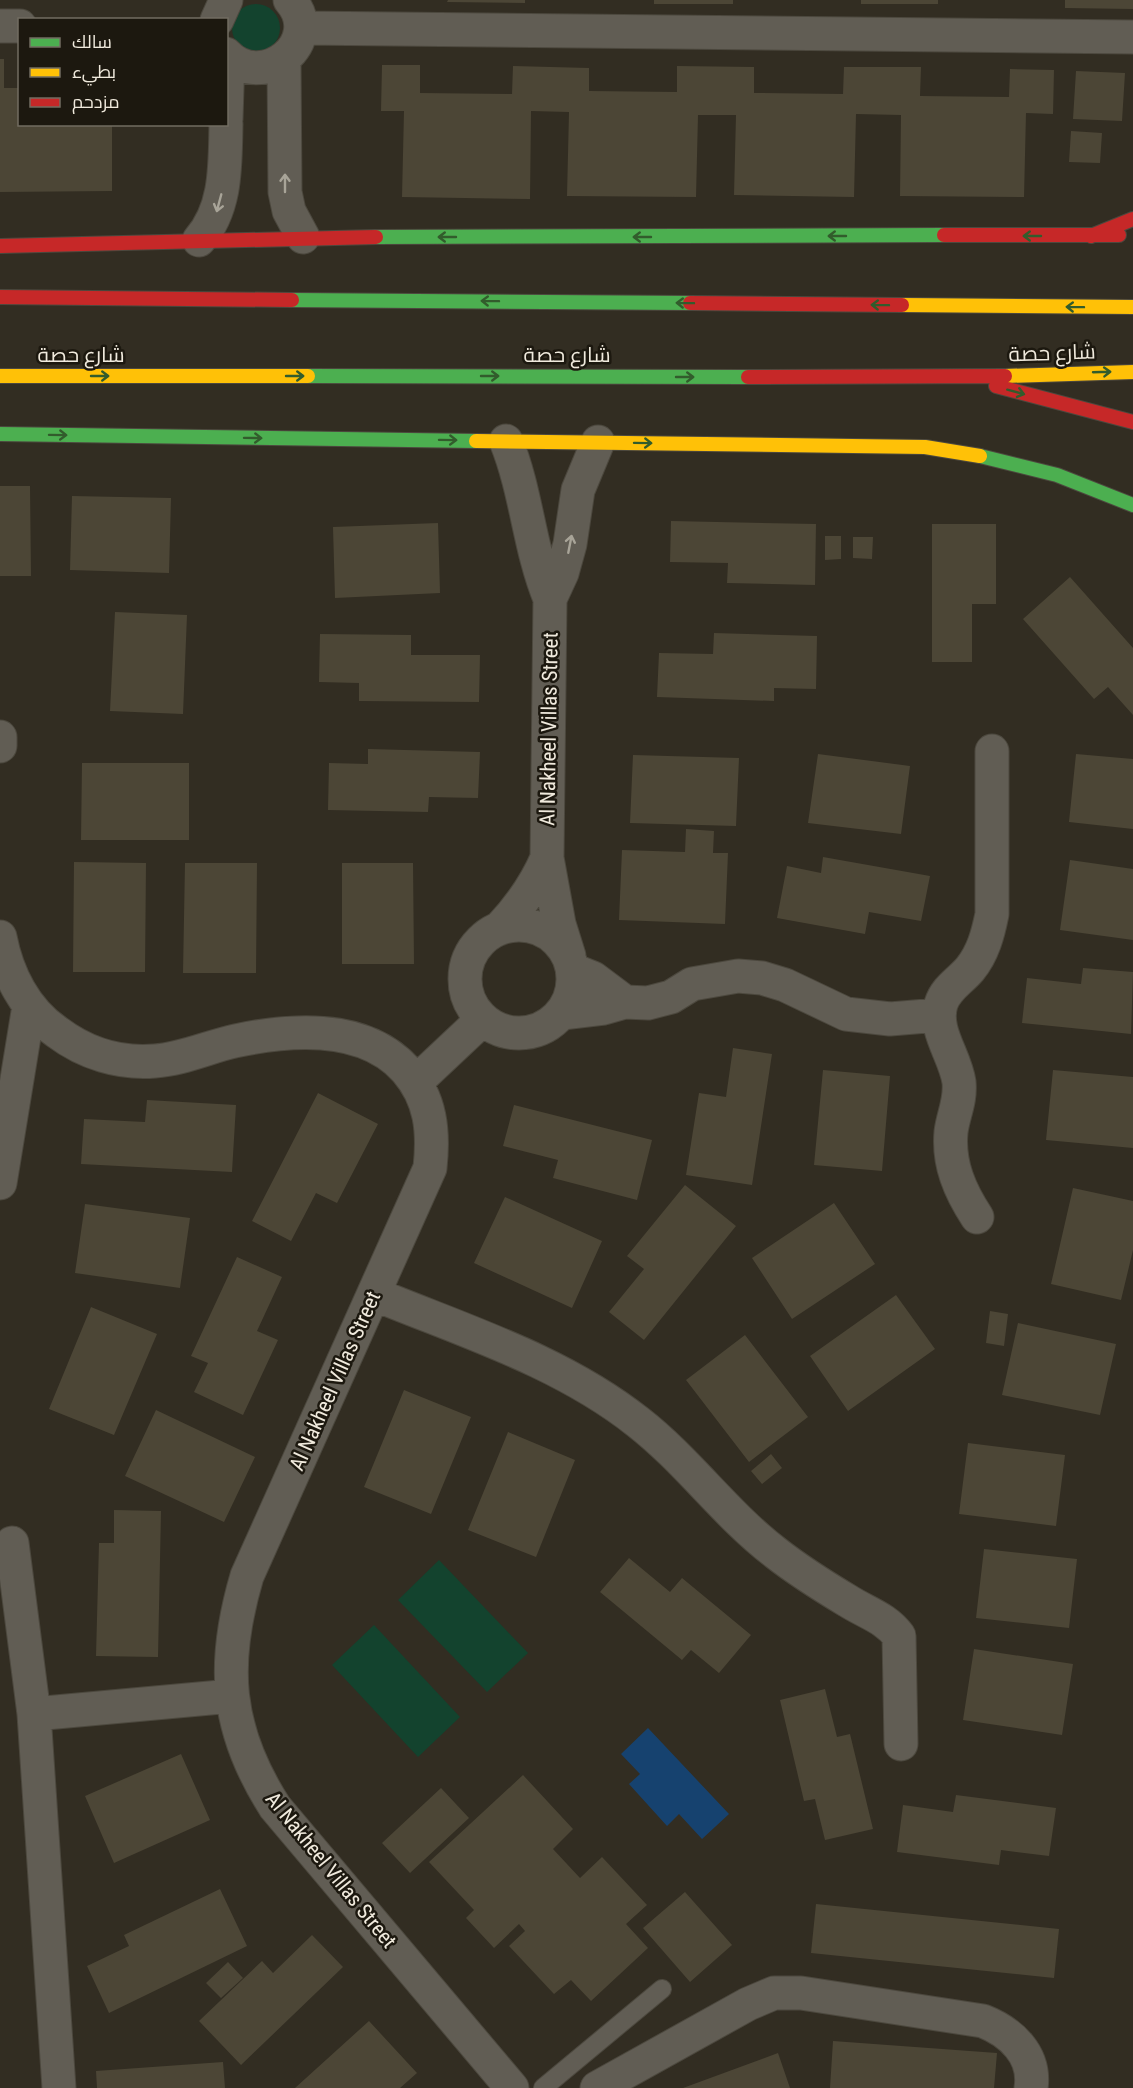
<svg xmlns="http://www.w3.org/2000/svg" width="1133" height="2088" font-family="'Roboto Condensed',Cairo,sans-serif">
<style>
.green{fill:#13432e}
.water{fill:#16426f}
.building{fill:#4c4636}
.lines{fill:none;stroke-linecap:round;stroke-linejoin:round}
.lane-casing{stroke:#4c483e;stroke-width:20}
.street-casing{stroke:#4c483e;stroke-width:35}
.fast-casing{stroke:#4c483e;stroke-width:16}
.slow-casing{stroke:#4c483e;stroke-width:16}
.jam-casing{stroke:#4c483e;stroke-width:16}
.lane{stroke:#615d54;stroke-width:18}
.street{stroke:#615d54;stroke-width:33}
.fast{stroke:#4caf50;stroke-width:14}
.slow{stroke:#ffc107;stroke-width:14}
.jam{stroke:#c62828;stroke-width:14}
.oneway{stroke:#a8a498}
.oneway2{stroke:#325c2c}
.labels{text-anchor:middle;stroke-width:5;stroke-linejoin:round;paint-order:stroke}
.street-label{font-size:21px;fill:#f0eadd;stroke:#1c180f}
</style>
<rect width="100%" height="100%" fill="#322d22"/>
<!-- green -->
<path class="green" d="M232 28a24 24 0 1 1 48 0a24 24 0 1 1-48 0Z
M439 1560 528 1653 487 1692 398 1600Z
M374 1625 460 1717 418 1757 332 1665Z"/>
<!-- water -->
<path class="water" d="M648 1728 729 1814 702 1839 679 1814 667 1826 629 1784 640 1774 621 1754Z"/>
<!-- building -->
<path class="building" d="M448 0H525V3L447 2Z
M654 0H733V4H654Z
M861 0H938V4H861Z
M1065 0H1133V9L1065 8Z
M0 59H4V88H20V124H112V191L0 192Z
M382 65H420V93L512 94 513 66 589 68V91L677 92V66L754 67V93L843 94 844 67H921L920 96 1009 97 1010 69 1054 70 1053 114 1026 113 1024 197 900 196 901 115 856 114 854 197 734 195 736 115H698L696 197 567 196 569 112 531 111 530 199 402 197 404 111H381Z
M1076 71 1125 73 1122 121 1073 119Z
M1071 131 1102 133 1100 163 1069 162Z
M0 486H30L31 576H0Z
M72 496 171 498 169 573 70 570Z
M671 521 816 524 815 585 727 583 728 563 670 562Z
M438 523 440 593 335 598 333 527Z
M932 524H996V604H972V662H932Z
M825 536H841V559L825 560Z
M853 537H873L872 559 853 558Z
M1070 577 1133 648V715L1108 687 1094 699 1023 619Z
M115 612 187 615 183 714 110 711Z
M714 633 817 636 816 689 774 688V701L657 697 659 653 713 654Z
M320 634 411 635V655H480L479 702 359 701V683L319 682Z
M368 749 480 752 478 798 429 797 428 812 328 810 329 763 368 764Z
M818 754 910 766 901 834 808 823Z
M1076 754 1133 759V829L1069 822Z
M633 755 739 758 736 826 630 823Z
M82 763H189V840H81Z
M686 829 714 831 713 853H728L725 924 619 920 622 850 685 852Z
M823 857 930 876 921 921 869 912 865 934 777 918 787 866 821 873Z
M1070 860 1133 869V940L1060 930Z
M74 862 146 863 145 972H73Z
M185 863H257L256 973H183Z
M342 863H413L414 964H342Z
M1083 968 1133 972 1131 1034 1022 1023 1027 978 1081 984Z
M733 1048 772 1054 752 1185 686 1175 699 1093 726 1097Z
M823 1070 890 1076 882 1171 814 1165Z
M1053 1070 1133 1077V1148L1046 1140Z
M318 1093 378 1124 337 1203 316 1193 291 1241 252 1221Z
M147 1100 236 1105 232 1172 81 1164 84 1119 145 1122Z
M514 1105 652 1140 637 1200 553 1178 558 1160 503 1146Z
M685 1185 736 1226 644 1340 609 1312 644 1269 627 1256Z
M1073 1188 1133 1201V1250L1121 1300 1051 1284Z
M505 1197 602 1241 572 1308 474 1263Z
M834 1203 875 1264 792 1319 752 1258Z
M85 1204 190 1218 180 1288 75 1273Z
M237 1257 282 1277 257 1331 278 1340 243 1415 194 1392 208 1363 191 1356Z
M896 1295 935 1349 848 1411 810 1356Z
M91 1307 157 1334 114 1435 49 1409Z
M990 1311 1008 1314 1004 1346 986 1343Z
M1018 1323 1116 1344 1100 1415 1002 1395Z
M745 1335 808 1417 749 1462 686 1380Z
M404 1390 471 1417 431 1514 364 1487Z
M156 1410 255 1457 224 1522 125 1476Z
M508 1432 575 1460 536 1557 468 1530Z
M968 1443 1065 1455 1056 1526 959 1514Z
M771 1454 782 1468 762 1484 751 1471Z
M114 1510 161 1511 158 1657 96 1656 99 1543H114Z
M984 1549 1077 1559 1069 1628 976 1618Z
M629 1558 670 1592 682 1578 751 1635 719 1673 691 1650 682 1660 600 1592Z
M974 1649 1073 1664 1062 1735 963 1720Z
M825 1689 837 1737 850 1734 873 1829 825 1840 815 1799 804 1801 780 1700Z
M181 1754 210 1820 114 1863 85 1796Z
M523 1775 573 1829 553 1849 580 1878 602 1857 647 1905 626 1924 648 1948 591 2001 571 1980 554 1994 509 1946 525 1931 519 1924 494 1948 466 1918 474 1910 429 1862Z
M441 1788 469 1818 410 1873 382 1843Z
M956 1795 1056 1808 1049 1856 1001 1850 999 1865 897 1852 903 1805 953 1812Z
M220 1889 247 1946 109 2013 87 1966 129 1946 124 1935Z
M685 1892 732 1945 690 1982 643 1928Z
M816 1904 1059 1929 1054 1978 811 1953Z
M312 1935 343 1967 241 2065 199 2021 262 1961 273 1973Z
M228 1962 243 1978 221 1998 206 1983Z
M369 2021 417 2073 400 2088H295Z
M833 2041 997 2053 994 2088H830Z
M778 2053 790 2088H683Z
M223 2062 225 2088H97L96 2071Z"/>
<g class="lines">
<defs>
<path id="lane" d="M543 2088 662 1989"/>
<path id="street" d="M217 20 226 0
M0 26H20
M301 28 1133 37
M226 54C263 93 326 41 290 0
M284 61 285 192 289 211 303 237
M226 119 228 56
M199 240C227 208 225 165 226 124
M506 441C527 493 529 548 550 599
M0 746V737
M465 979a54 54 0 1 1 108 0a54 54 0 1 1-108 0Z
M499 929C520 907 535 886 547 858
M0 937C7 974 25 1010 57 1032 85 1053 119 1064 155 1061 183 1059 208 1047 235 1041 291 1029 364 1023 406 1070 431 1099 434 1131 430 1168L247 1576C221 1664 225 1729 275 1807L512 2088
M569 956 559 924 547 858 550 599 562 573 570 544 578 490 598 442
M573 970 593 978 625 1002
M562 1013 604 1008 625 1002 648 1003 671 997 692 984 738 976 762 978 785 985 846 1014 890 1019 939 1015
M416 1082 483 1019
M0 1183 29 1006
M977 1217C960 1191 948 1164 951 1132 953 1115 961 1101 959 1082 955 1055 933 1031 941 1004 946 988 960 981 970 969 983 953 988 934 992 914V751
M374 1294C464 1331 561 1361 638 1422 688 1461 725 1514 776 1553 799 1571 823 1586 848 1601 867 1613 886 1618 899 1636L901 1744
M12 1543 34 1714 59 2088
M34 1714 232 1696
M597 2088 748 2004 774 1993H801L983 2021C1011 2032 1036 2055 1031 2088"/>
<path id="fast" d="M376 237 944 235
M292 300 690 303
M308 376 748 377
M0 434 476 441
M980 456 1057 475 1133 505"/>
<path id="slow" d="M902 305 1133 307
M0 376H308
M1005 376 1133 372
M476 441 925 447 980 456"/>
<path id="jam" d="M944 235H1119
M1091 236 1133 219
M0 246 376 237
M0 297 292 300
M690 303 902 305
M748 377 1005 376
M996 386 1133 422"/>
</defs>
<!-- lane casing -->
<use href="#lane" class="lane-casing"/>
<!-- street casing -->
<use href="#street" class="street-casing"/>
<!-- fast casing -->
<use href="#fast" class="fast-casing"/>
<!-- slow casing -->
<use href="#slow" class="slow-casing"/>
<!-- jam casing -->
<use href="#jam" class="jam-casing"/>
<!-- lane -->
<use href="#lane" class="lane"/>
<!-- street -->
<use href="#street" class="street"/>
<!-- fast -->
<use href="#fast" class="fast"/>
<!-- slow -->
<use href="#slow" class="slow"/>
<!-- jam -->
<use href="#jam" class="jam"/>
</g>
<!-- one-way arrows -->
<defs><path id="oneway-shaft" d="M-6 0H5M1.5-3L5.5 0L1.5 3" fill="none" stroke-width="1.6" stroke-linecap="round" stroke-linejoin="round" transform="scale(1.5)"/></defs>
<g class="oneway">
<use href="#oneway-shaft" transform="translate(285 183) rotate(-90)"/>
<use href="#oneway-shaft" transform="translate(219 203) rotate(105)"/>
<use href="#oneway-shaft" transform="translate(570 544) rotate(-79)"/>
</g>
<g class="oneway2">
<use href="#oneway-shaft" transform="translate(837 236) rotate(180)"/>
<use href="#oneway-shaft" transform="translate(1032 236) rotate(180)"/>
<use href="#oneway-shaft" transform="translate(447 237) rotate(180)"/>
<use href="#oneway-shaft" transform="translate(642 237) rotate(180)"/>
<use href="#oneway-shaft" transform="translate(490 301) rotate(-179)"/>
<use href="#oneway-shaft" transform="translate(685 303) rotate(-179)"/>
<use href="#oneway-shaft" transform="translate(880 305) rotate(-179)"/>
<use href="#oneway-shaft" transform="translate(1075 307) rotate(-179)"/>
<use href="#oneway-shaft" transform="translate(1102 372) rotate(-2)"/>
<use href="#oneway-shaft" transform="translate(100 376)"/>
<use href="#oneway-shaft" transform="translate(295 376)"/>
<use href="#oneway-shaft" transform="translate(490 376)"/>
<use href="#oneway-shaft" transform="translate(685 377)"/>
<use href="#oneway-shaft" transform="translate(1016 392) rotate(15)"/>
<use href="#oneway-shaft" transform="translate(58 435) rotate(1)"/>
<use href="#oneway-shaft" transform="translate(253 438) rotate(1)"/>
<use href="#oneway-shaft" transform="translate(448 440) rotate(1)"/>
<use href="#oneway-shaft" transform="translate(643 443) rotate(1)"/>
</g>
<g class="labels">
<!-- street labels -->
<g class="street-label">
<text transform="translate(1052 353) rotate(-2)" y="7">شارع حصة</text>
<text x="81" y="362">شارع حصة</text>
<text x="567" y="362">شارع حصة</text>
<text transform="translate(549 729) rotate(-89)" y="7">Al Nakheel Villas Street</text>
<text transform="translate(335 1381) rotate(-66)" y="7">Al Nakheel Villas Street</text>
<text transform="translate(331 1870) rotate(51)" y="7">Al Nakheel Villas Street</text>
</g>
</g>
<!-- legend -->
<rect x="18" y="18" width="210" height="108" fill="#1c180f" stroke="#716c61" stroke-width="1.5"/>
<rect x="30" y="38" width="30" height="9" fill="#4caf50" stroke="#716c61" stroke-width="1.5"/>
<text x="72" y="48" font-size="18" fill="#f0eadd">سالك</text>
<rect x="30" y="68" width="30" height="9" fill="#ffc107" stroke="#716c61" stroke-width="1.5"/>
<text x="72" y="78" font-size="18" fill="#f0eadd">بطيء</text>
<rect x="30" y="98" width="30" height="9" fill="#c62828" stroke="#716c61" stroke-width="1.5"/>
<text x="72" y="108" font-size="18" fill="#f0eadd">مزدحم</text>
</svg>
